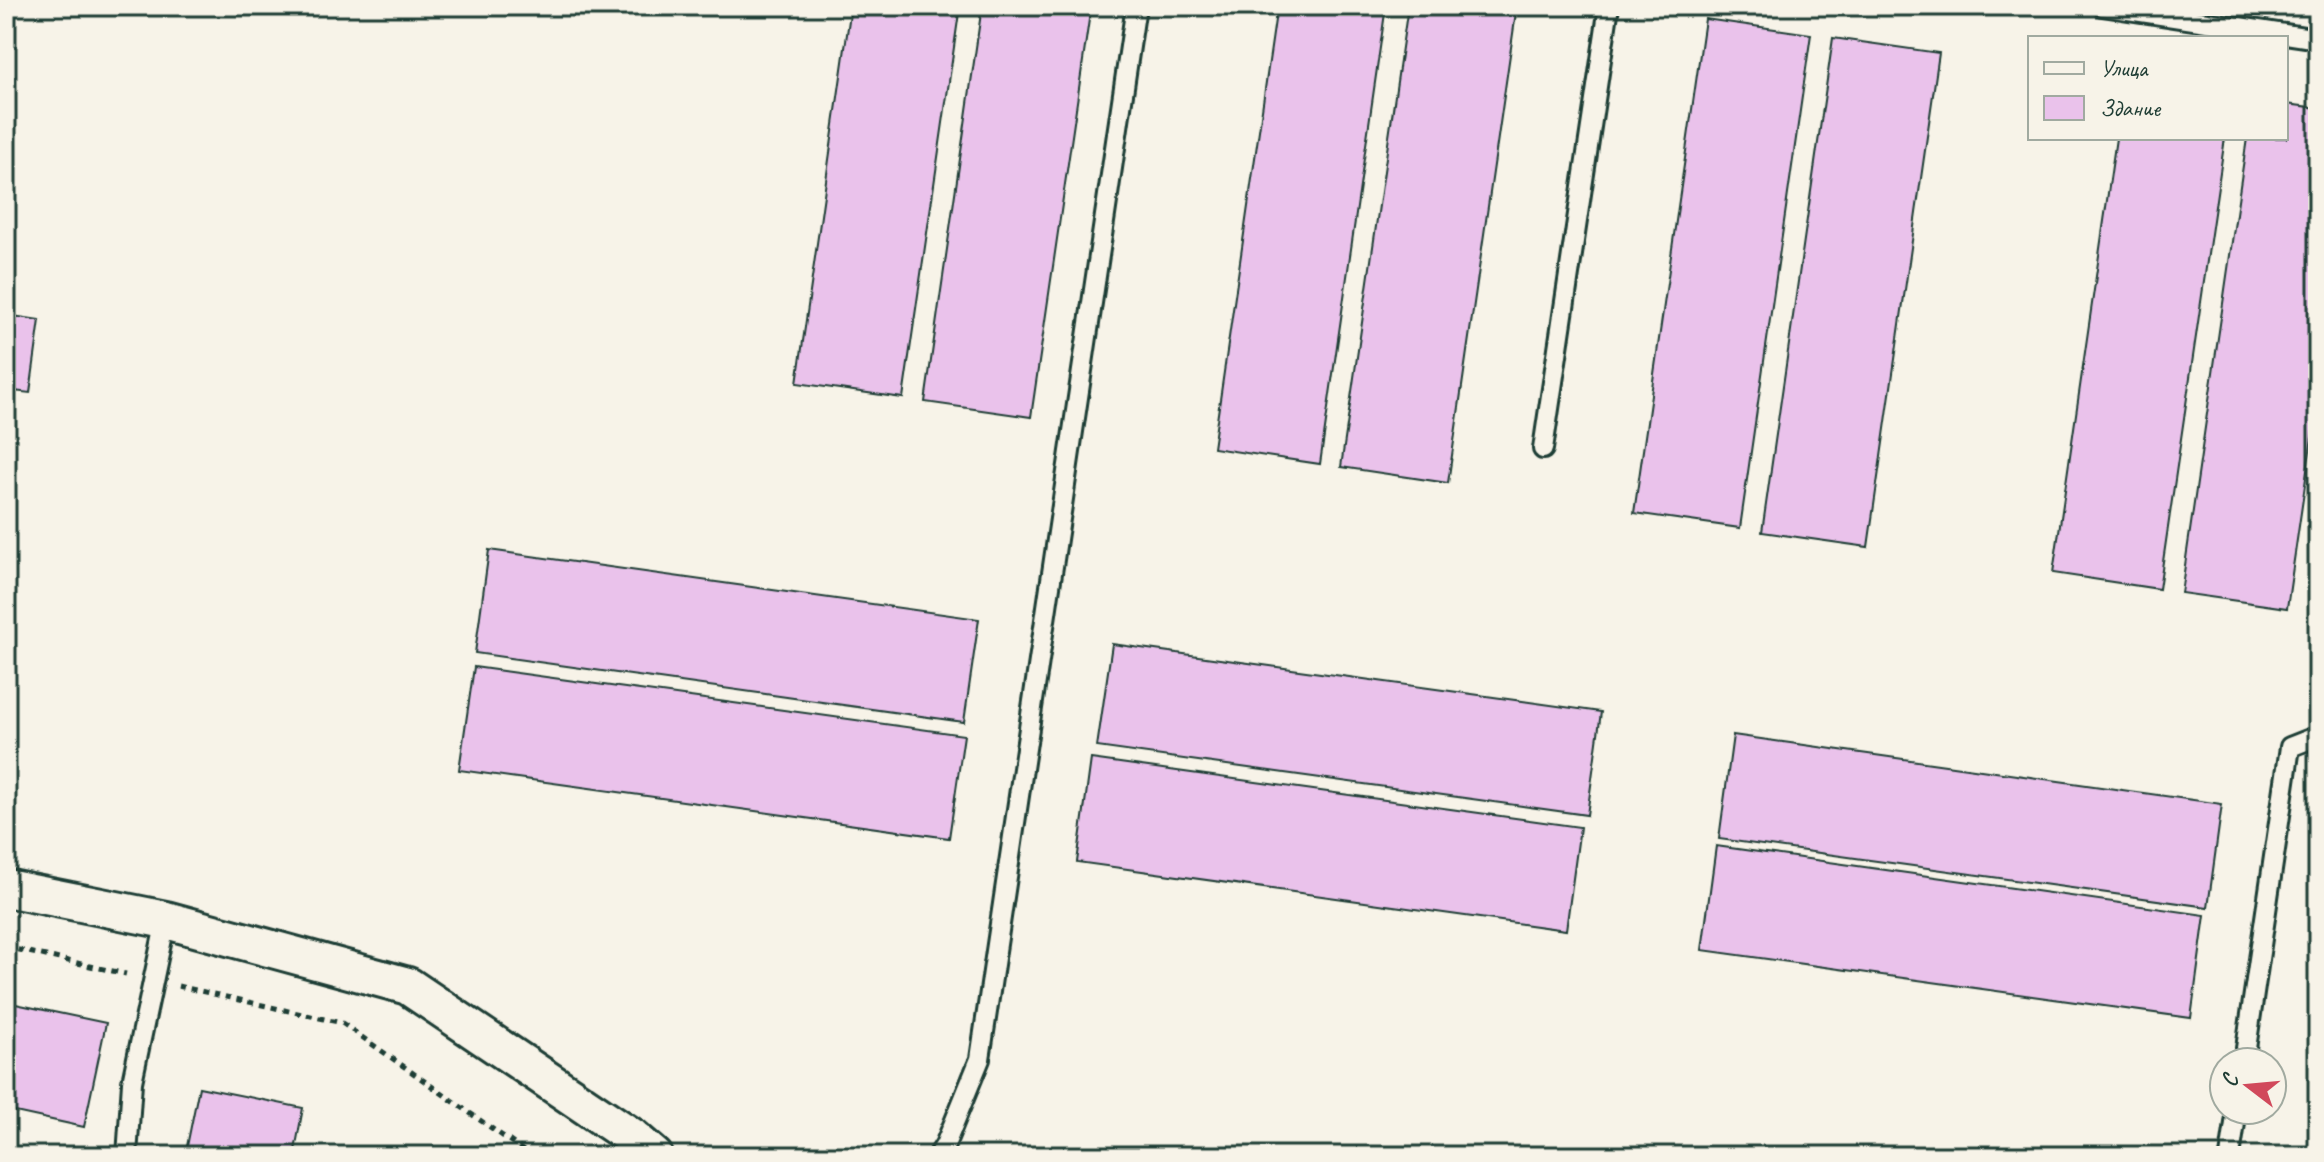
<svg xmlns="http://www.w3.org/2000/svg" width="2324" height="1162" font-family="Caveat,sans-serif">
<style>
.building{fill:#eac2eb;stroke:#1f3d34;stroke-width:2}
.lines{fill:none;stroke-linecap:round;stroke-linejoin:round}
.lane-casing{stroke:#1f3d34;stroke-width:24}
.street-casing{stroke:#1f3d34;stroke-width:42}
.path{stroke:#1f3d34;stroke-width:5;stroke-dasharray:6 6;stroke-linecap:butt}
.lane{stroke:#f7f3e8;stroke-width:18}
.street{stroke:#f7f3e8;stroke-width:36}
</style>
<rect width="100%" height="100%" fill="#f7f3e8"/>
<filter id="ink" filterUnits="userSpaceOnUse"><feTurbulence type="fractalNoise" baseFrequency=".0125" numOctaves="2"/><feDisplacementMap in="SourceGraphic" scale="16" xChannelSelector="R" yChannelSelector="G"/><feConvolveMatrix kernelMatrix="1 2 1 2 8 2 1 2 1" color-interpolation-filters="sRGB"/></filter>
<g filter="url(#ink)">
<!-- building -->
<path class="building" d="M851 6H960L903 398 797 383Z
M982 6H1091L1031 417 925 402Z
M1277 6H1386L1320 464 1213 448Z
M1408 6H1517L1448 483 1341 467Z
M1705 19 1811 34 1740 528 1634 513Z
M1833 38 1939 53 1868 547 1762 532Z
M2286 104 2318 108V396L2287 608 2181 593 2247 138H2286Z
M2116 138H2225L2159 589 2053 573Z
M6 315 40 320 30 393 6 390Z
M489 550 979 619 964 722 475 653Z
M1112 644 1601 712 1587 815 1097 747Z
M474 667 964 735 949 838 459 770Z
M1733 735 2222 804 2208 907 1719 839Z
M1091 759 1580 827 1566 930 1077 862Z
M1716 846 2205 915 2191 1018 1702 950Z
M6 1002 106 1023 84 1127 6 1110Z
M199 1087 303 1108 294 1156H185Z"/>
<g class="lines">
<defs>
<path id="lane" d="M2102 6 2318 39
M1543 449 1609 6
M2244 1062 2290 747 2318 736
M127 1156 132 1082 166 920
M938 1156 945 1145 980 1059 1136 6
M2230 1156 2237 1110"/>
<path id="street" d="M6 888 166 920 408 986 632 1137 654 1156"/>
</defs>
<!-- lane casing -->
<use href="#lane" class="lane-casing"/>
<!-- street casing -->
<use href="#street" class="street-casing"/>
<!-- path -->
<path class="path" d="M6 947 126 974
M178 986 342 1023 531 1156"/>
<!-- lane -->
<use href="#lane" class="lane"/>
<!-- street -->
<use href="#street" class="street"/>
</g>
</g>
<!-- margin -->
<rect width="2324" height="1162" fill="none" stroke="#f7f3e8" stroke-width="32"/>
<rect x="16" y="16" width="2292" height="1130" fill="none" stroke="#1f3d34" stroke-width="3" filter="url(#ink)"/>
<!-- legend -->
<rect x="2028" y="36" width="260" height="104" fill="#f7f3e8" stroke="#a1aaa0" stroke-width="2"/>
<rect x="2044" y="62" width="40" height="12" fill="#f7f3e8" stroke="#a1aaa0" stroke-width="2"/>
<text x="2100" y="76" font-size="24" fill="#1f3d34">Улица</text>
<rect x="2044" y="96" width="40" height="24" fill="#eac2eb" stroke="#a1aaa0" stroke-width="2"/>
<text x="2100" y="116" font-size="24" fill="#1f3d34">Здание</text>
<!-- north arrow -->
<g transform="translate(2248 1086) rotate(286)"><circle r="38" fill="#f7f3e8" stroke="#a1aaa0" stroke-width="2"/>
<path d="M0-6L14 30L0 20L-14 30Z" fill="#d1495b"/>
<text y="-12" font-size="22" font-weight="bold" text-anchor="middle" fill="#1f3d34">С</text>
</g>
</svg>
